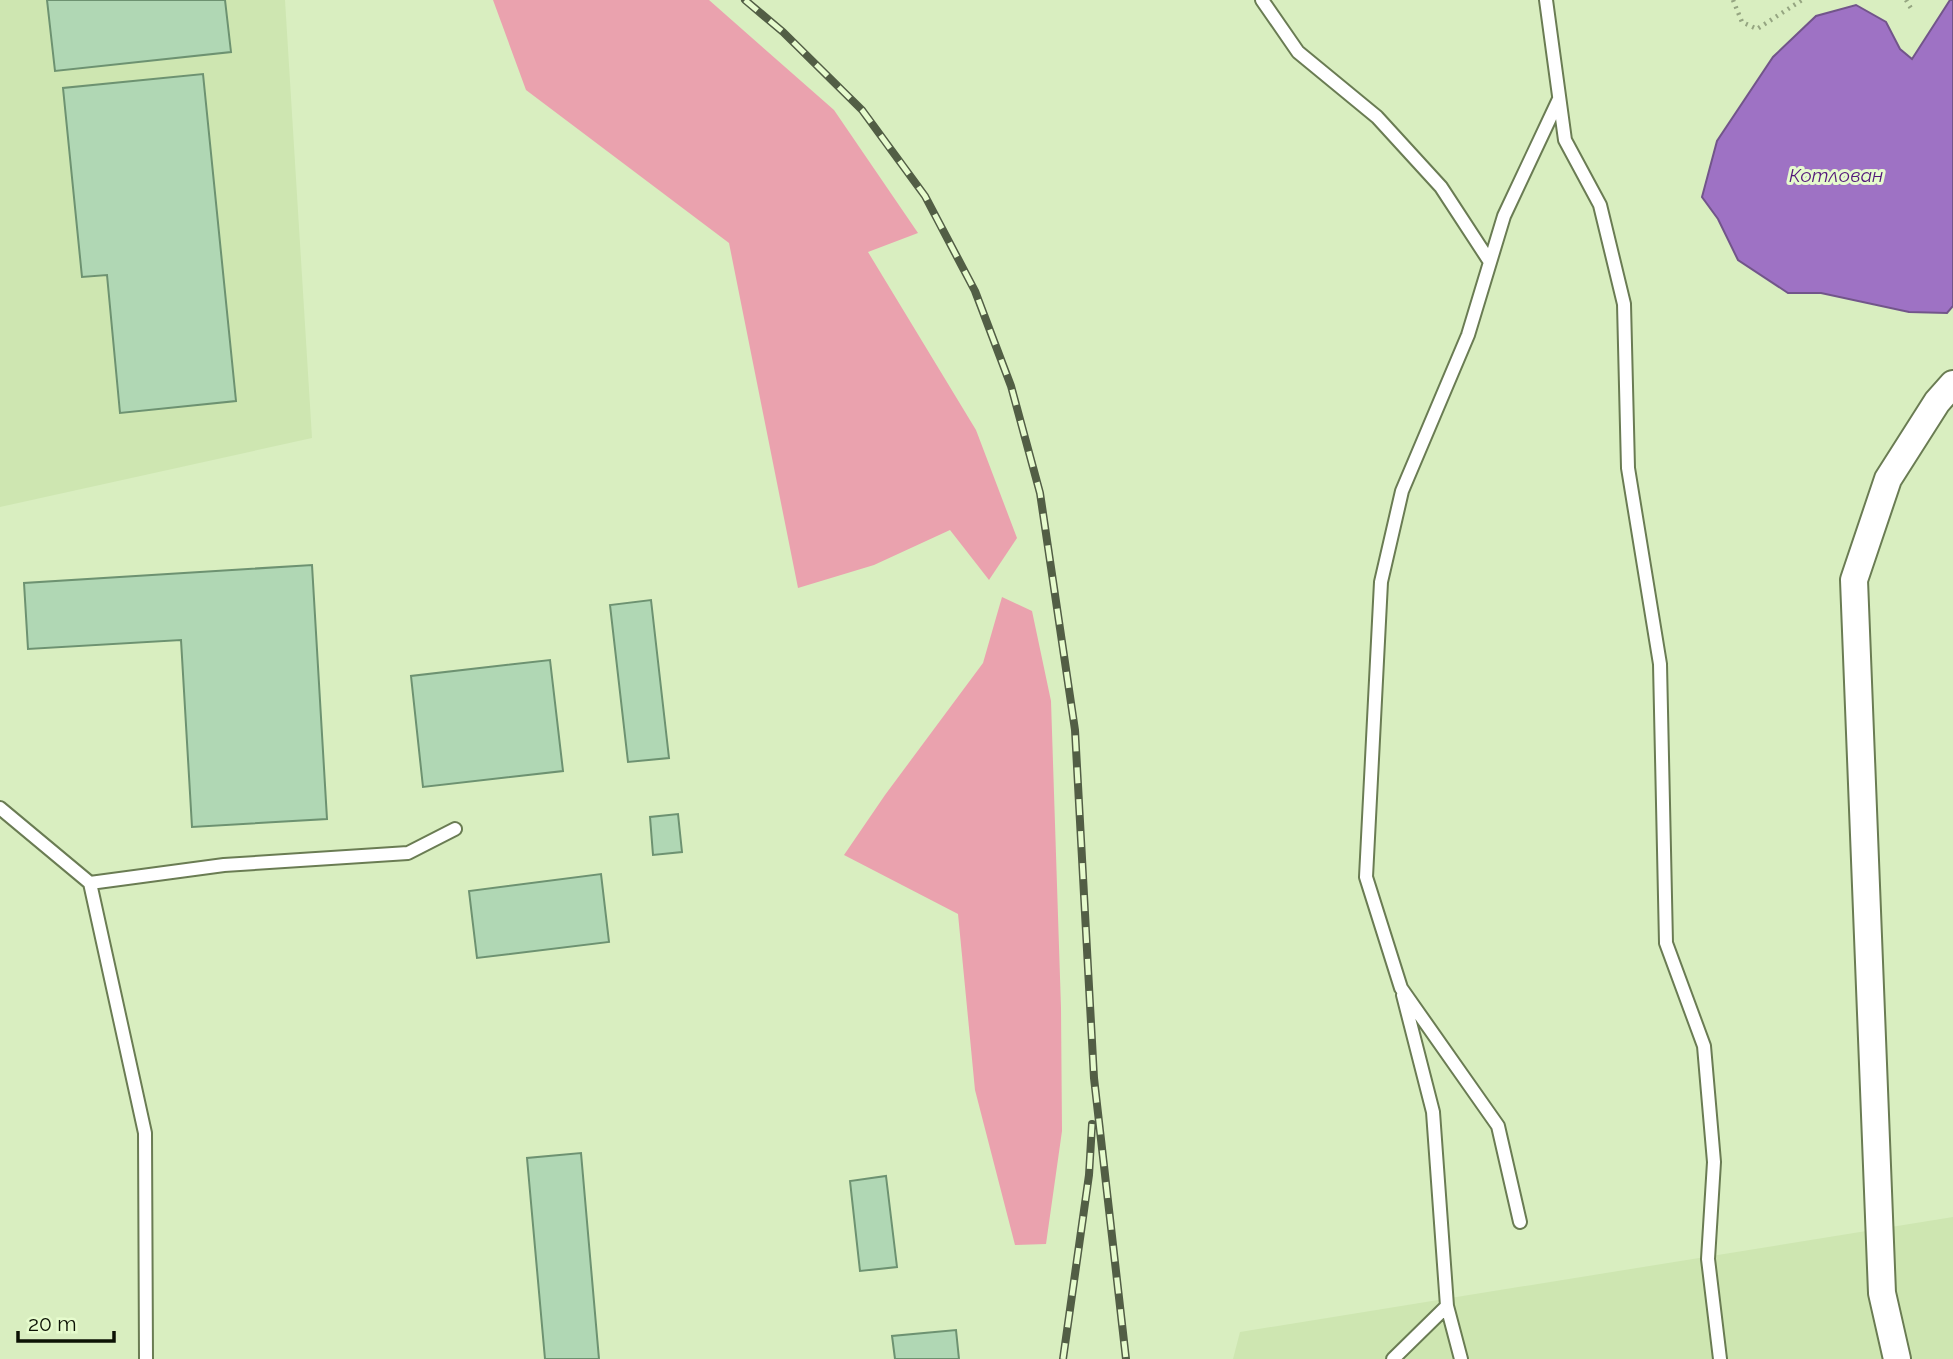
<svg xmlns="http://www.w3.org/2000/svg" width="1953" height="1359" font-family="Raleway,sans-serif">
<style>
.built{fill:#cee6b1}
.green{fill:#eaa2ae}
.water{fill:#9e72c4;stroke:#72558a;stroke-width:2}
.building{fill:#b0d7b4;stroke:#6d9271;stroke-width:2}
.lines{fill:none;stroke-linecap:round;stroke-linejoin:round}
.lane-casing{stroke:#6a7c53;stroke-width:16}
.street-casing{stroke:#6a7c53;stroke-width:30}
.path{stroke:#95a581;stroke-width:4.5;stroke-dasharray:2 5;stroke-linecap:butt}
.lane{stroke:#fff;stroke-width:12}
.street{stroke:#fff;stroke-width:26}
.rail-casing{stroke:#525e45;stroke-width:8}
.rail{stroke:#e6fbcd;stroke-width:5;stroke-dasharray:16;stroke-linecap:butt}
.labels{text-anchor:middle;stroke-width:6;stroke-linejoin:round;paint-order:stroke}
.water-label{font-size:19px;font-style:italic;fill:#53177a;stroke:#e6fbcd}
</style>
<rect width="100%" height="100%" fill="#d9eec0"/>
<!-- built -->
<path class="built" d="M0 0H285L312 438 0 507Z
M1953 1217V1359H1233L1240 1332Z"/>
<!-- green -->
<path class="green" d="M493 0H709L834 110 918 233 868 252 976 430 1017 538 989 580 950 530 874 565 798 588 729 243 526 90Z
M1002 597 1032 611 1051 701 1061 1008 1062 1131 1046 1244 1015 1245 975 1090 958 914 844 855 885 795 983 663Z"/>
<!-- water -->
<path class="water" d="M1950 0H1953V306L1947 313 1909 312 1821 293H1788L1738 260 1718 219 1702 197 1717 141 1773 57 1816 16 1856 5 1886 22 1900 49 1912 59Z"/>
<!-- building -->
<path class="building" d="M47 0H225L231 52 55 71Z
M203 74 236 401 120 413 107 275 82 277 63 88Z
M312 565 327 819 192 827 181 640 28 649 24 583Z
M651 600 669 758 628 762 610 605Z
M550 660 563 771 423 787 411 676Z
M678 814 682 852 653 855 650 817Z
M601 874 609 942 477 958 469 891Z
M581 1153 599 1359H545L527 1158Z
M886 1176 897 1267 860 1271 850 1181Z
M956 1330 959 1359H895L892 1336Z"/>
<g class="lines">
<defs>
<path id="lane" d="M1262 0 1298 52 1377 117 1441 187 1490 262
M1546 0 1565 140 1600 205 1624 304 1628 468 1660 664 1666 943 1704 1046 1714 1162 1708 1259 1720 1359
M0 808 90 883 145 1133 146 1359
M90 883 224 865 408 853 455 829
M1403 995 1433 1112 1447 1306 1461 1359
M1520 1222 1498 1126 1401 988 1366 877 1381 582 1402 491 1468 335 1504 216 1559 99
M1393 1359 1447 1306"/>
<path id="street" d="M1897 1359 1882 1293 1854 580 1888 479 1937 402 1953 384"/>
</defs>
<!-- lane casing -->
<use href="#lane" class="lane-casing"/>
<!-- street casing -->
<use href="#street" class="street-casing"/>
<!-- path -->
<path class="path" d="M1733 0 1742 22 1757 29 1802 0
M1906 0 1912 10"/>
<!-- lane -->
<use href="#lane" class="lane"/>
<!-- street -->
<use href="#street" class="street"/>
<defs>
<path id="rail" d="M745 0 783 32 862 110 925 196 975 291 1011 386 1040 493 1075 730 1094 1078 1126 1359
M1063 1359 1089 1175 1092 1124"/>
</defs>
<!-- rail casing -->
<use href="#rail" class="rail-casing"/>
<!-- rail -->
<use href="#rail" class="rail"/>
</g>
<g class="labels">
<!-- water labels -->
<g class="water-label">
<text x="1836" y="182">Котлован</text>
</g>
</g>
<!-- scale -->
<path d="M18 1331v10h96v-10" fill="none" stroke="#0c1204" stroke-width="3.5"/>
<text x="28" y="1331" font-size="21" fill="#0c1204" stroke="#e6fbcd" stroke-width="5" paint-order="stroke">20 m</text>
</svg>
